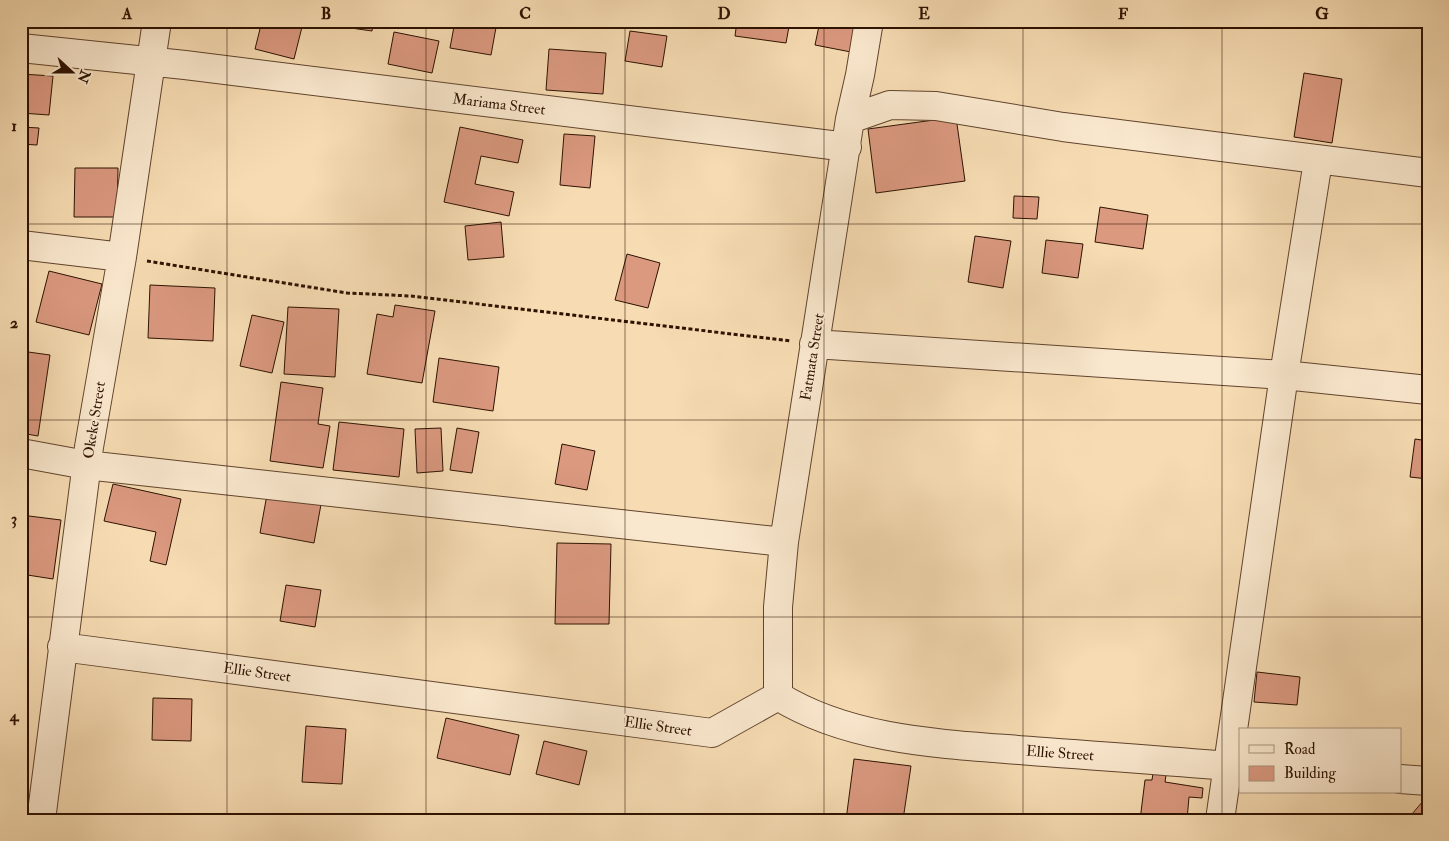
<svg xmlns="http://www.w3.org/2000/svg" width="1449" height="841" font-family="'IM FELL Double Pica',serif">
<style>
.building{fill:#db9980;stroke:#2d1200}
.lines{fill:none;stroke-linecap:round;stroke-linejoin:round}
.minor-casing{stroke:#60442d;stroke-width:30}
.path{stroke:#2d1200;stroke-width:3;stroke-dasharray:4 2.5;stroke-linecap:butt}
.minor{stroke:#fae8ce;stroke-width:28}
.grid{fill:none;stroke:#2d1200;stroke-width:1;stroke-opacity:0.55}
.labels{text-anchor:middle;stroke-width:4;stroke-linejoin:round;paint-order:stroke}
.street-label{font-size:15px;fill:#2d1200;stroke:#fae8ce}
.neatline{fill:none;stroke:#2d1200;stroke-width:2}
.grid-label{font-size:16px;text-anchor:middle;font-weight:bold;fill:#2d1200}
</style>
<rect width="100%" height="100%" fill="#f7dcb3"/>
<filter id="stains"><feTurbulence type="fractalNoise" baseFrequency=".004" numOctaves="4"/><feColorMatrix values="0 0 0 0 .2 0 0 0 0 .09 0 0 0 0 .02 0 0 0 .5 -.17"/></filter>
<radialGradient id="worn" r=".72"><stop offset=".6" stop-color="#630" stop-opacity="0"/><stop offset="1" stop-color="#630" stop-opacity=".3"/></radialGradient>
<!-- building -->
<path class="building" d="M21 21H61V26L21 23Z
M262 21H281L302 27 294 59 255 49Z
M331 21H373L372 31 330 25Z
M455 21 497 22 491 55 450 48Z
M637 21H662V24Z
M737 21H790L786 43 735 36Z
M820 21H857L851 52 815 45Z
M630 31 667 36 662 67 625 61Z
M394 32 439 41 432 73 388 64Z
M549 49 606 53 603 94 546 90Z
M1304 73 1342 79 1332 143 1294 137Z
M21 74 53 76 49 115 21 113Z
M956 117 965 181 876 193 868 129Z
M21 127 39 128 37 145 21 144Z
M460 127 523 140 518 163 481 156 475 184 514 192 509 216 444 202Z
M564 134 595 136 590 188 560 185Z
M75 168H118L117 217H74Z
M1014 196 1039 197 1037 219 1013 218Z
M1100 207 1148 215 1143 249 1095 242Z
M501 222 504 257 468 260 465 226Z
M975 236 1011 241 1003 288 968 282Z
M1046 240 1083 244 1078 278 1042 273Z
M627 254 660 263 648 308 615 300Z
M49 271 102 284 89 335 36 322Z
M150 285 215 288 213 341 148 338Z
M395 305 435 311 422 383 367 374 377 314 393 317Z
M288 307 339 309 335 377 284 374Z
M252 315 284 322 272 373 240 366Z
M21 351 50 355 38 436 21 433Z
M439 358 499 367 493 411 433 402Z
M281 382 323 388 318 424 330 426 323 468 270 461Z
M339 422 404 429 399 477 333 470Z
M441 428 443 471 417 473 415 429Z
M457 428 479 432 472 473 450 470Z
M1415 439 1428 441V479L1410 477Z
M562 444 595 451 587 490 555 484Z
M113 484 181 499 166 565 150 561 156 532 104 521Z
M268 489 322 499 314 543 260 533Z
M21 515 61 520 53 579 21 574Z
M557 543 611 544 609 624H555Z
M286 585 321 590 315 627 280 621Z
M1257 672 1300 677 1297 705 1254 702Z
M153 698 192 699 191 741 152 740Z
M446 718 519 735 510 775 437 758Z
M306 726 346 729 342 784 302 782Z
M544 741 587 751 579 785 536 774Z
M854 759 911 766 903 820H846Z
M1153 773 1166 775 1165 782 1203 788 1202 798 1189 797 1187 820H1140L1145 780H1152Z
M1423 801 1428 805V820H1407Z"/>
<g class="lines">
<defs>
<path id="minor" d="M21 48 185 65 847 147
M850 119 890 105 936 106 1063 127 1428 173
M21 245 122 257
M814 344 1284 375 1428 390
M21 453 86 465 784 542
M62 647 712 733 778 696C852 742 947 744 1032 751 1101 756 1171 761 1240 767
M778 696V607L784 542 850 119 860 75 869 21
M1400 779 1428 781
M41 820 89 447 122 257 157 21
M1220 820 1284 375 1318 161"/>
</defs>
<!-- minor casing -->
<use href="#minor" class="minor-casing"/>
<!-- path -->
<path class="path" d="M147 261 347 293 411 296 791 341"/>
<!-- minor -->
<use href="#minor" class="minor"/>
</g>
<!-- grid -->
<path class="grid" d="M227 21V820M426 21V820M625 21V820M824 21V820M1023 21V820M1222 21V820M21 224H1428M21 420H1428M21 617H1428"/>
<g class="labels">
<!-- street labels -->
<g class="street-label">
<text transform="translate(499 104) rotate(7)" y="5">Mariama Street</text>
<text transform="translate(812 357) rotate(-81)" y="5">Fatmata Street</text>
<text transform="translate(94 420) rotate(-81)" y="5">Okeke Street</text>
<text transform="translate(257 672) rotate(8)" y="5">Ellie Street</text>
<text transform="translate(658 726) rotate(8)" y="5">Ellie Street</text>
<text transform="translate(1060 753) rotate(4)" y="5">Ellie Street</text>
</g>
</g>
<!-- margin -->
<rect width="1449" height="841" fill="none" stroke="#f7dcb3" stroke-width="55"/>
<!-- legend -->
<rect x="1239" y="728" width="162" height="65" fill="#fae8ce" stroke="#a8927c"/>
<rect x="1249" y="745" width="25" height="8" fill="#fae8ce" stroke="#a8927c"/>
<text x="1284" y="754" font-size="15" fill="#2d1200">Road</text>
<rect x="1249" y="766" width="25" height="15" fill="#db9980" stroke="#a8927c"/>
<text x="1284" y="778" font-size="15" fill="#2d1200">Building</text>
<!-- north arrow -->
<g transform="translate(72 72) rotate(111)" stroke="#fae8ce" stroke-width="4" paint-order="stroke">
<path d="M0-4L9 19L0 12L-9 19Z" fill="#2d1200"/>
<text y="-8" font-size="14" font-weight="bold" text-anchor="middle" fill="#2d1200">N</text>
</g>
<rect x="28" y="28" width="1394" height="786" class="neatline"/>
<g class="grid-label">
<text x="127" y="19">A</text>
<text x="326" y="19">B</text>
<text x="525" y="19">C</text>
<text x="724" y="19">D</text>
<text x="924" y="19">E</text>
<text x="1123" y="19">F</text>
<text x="1322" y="19">G</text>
<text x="14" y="131">1</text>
<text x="14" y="328">2</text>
<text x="14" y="524">3</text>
<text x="14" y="721">4</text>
</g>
<rect width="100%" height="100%" filter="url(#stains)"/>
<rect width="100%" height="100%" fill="url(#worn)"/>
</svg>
